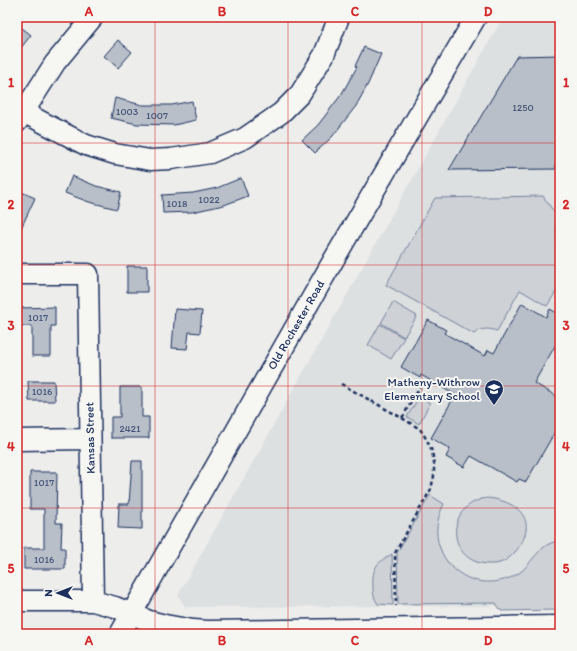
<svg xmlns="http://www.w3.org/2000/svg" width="577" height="651" font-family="Itim,sans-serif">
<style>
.built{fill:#dde0e1}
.green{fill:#ced2d7;stroke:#74809a}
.building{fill:#b9bfc8;stroke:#1b2f5e}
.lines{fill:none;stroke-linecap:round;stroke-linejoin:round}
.minor-casing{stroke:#1b2f5e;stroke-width:23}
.path{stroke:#1b2f5e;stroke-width:2.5;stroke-dasharray:4 3;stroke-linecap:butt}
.minor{stroke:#f6f6f2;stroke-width:20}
.grid{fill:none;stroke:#d62828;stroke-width:1;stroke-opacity:0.55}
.labels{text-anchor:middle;stroke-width:4;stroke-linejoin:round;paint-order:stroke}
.number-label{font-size:10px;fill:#425378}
.street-label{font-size:12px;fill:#1b2f5e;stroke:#f6f6f2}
.poi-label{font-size:12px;fill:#1b2f5e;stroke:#f6f6f2;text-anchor:end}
.neatline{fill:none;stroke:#d62828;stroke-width:1.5}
.grid-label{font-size:13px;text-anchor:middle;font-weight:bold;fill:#d62828}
</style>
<rect width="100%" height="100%" fill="#edeeec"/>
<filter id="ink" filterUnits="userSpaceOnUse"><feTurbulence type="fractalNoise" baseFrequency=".025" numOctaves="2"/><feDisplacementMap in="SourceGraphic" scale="8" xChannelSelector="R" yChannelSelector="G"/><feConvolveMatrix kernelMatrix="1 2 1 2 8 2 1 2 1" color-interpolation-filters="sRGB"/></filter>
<g filter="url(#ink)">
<!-- built -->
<path class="built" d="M503 17H560V606L185 607 178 595Z"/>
<!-- green -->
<path class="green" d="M543 196 556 215 557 290 547 306 520 290 497 331C487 328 482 328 474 334L386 285 435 198Z
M393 302 417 316 404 337 381 323Z
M380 324 404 338 391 359 368 345Z
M419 397 430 403 419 424 407 417Z
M430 495 444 504C437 518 434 533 440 548 445 562 455 572 468 578 486 586 511 582 525 568 535 557 543 542 560 541V610L501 611 496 603 398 604 397 553Z
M487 498C520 501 540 522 515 552 509 559 502 564 492 564 447 566 442 505 487 498Z
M392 554 393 605 378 604C374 598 373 594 373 587 372 568 376 563 392 554Z"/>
<!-- building -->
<path class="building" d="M17 24 31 35 17 53Z
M118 40 132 52 118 68 104 56Z
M364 47 381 54 368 84 356 106 332 137 315 153 302 140 318 125 341 95 357 67 355 66Z
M560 55V159H556V169L449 170 517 56Z
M115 98 142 105H172L192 101 196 120 174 125 137 124 111 118Z
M72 176 96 186 121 192 117 209 89 202 65 193Z
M241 178 248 196 224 205 192 212 163 213 162 195 193 193 217 188Z
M17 190 35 198 17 237Z
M127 266H147V292H127Z
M522 303 546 317 550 309 560 315V337L534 383 560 398V423L526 482 519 479 517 482 471 456 464 467 446 457 450 449 431 438 455 395 421 375 420 378 401 367 428 320 446 330 444 333 485 356 488 350 494 353Z
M55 307V326H51V356H32V326H20V308Z
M175 309 202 311 200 333 189 332 187 349 172 348Z
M28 381H54L55 401H29Z
M120 387H142V417H149V438H111V417H120Z
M132 461H142V529L118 528 119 504H129Z
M30 472H57L56 523H62L61 548H65V569H24V548H44V509H30Z"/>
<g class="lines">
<defs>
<path id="minor" d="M23 112 86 145 115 154 150 160 171 159 210 153 245 138 281 113 300 94 324 55 339 17
M17 122 55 63 93 17
M17 274H88L93 601
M17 440 90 439
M17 601H93L115 607 149 621 165 625 193 630 208 631 560 626
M120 634 333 261 476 17"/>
</defs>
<!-- minor casing -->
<use href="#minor" class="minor-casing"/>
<!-- path -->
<path class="path" d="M341 384 402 418 420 429 427 440 432 451 434 463V476L431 489 395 553 396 606
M402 418 420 387"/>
<!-- minor -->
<use href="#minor" class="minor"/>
</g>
</g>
<!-- grid -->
<path class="grid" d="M155 17V634M288 17V634M422 17V634M17 143H560M17 265H560M17 386H560M17 508H560"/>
<!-- icons -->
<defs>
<symbol id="school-pin" viewBox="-11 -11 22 30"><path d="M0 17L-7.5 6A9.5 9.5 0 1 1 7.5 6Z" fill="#1b2f5e" stroke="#f6f6f2"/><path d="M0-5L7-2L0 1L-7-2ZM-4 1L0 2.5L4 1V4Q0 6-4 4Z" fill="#fff"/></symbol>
</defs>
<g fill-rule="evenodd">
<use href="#school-pin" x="483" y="378" width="22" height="30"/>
</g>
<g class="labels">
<!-- number labels -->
<g class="number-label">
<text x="523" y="111">1250</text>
<text x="127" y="115">1003</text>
<text x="157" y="119">1007</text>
<text x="209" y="203">1022</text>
<text x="177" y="207">1018</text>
<text x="38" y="321">1017</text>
<text x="42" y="395">1016</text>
<text x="130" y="432">2421</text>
<text x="44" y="486">1017</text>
<text x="44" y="563">1016</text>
</g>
<!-- street labels -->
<g class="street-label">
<text transform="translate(296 325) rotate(-60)" y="4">Old Rochester Road</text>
<text transform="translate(90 438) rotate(-91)" y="4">Kansas Street</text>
</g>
<!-- poi labels -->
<g class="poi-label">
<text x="480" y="386">Matheny-Withrow<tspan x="480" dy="14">Elementary School</tspan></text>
</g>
</g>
<!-- margin -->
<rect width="577" height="651" fill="none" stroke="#f6f6f2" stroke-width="44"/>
<!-- north arrow -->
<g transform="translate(58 593) rotate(270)" stroke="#f6f6f2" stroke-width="3" paint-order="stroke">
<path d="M0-3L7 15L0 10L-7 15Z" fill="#1b2f5e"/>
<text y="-6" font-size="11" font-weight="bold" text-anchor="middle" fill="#1b2f5e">N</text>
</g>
<rect x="22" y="22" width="533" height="607" class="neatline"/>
<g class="grid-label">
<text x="89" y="16">A</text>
<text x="222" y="16">B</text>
<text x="355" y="16">C</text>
<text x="488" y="16">D</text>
<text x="11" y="87">1</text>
<text x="566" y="87">1</text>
<text x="11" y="209">2</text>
<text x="566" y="209">2</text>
<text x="11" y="330">3</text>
<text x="566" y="330">3</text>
<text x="11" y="451">4</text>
<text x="566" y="451">4</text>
<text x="11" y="573">5</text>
<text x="566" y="573">5</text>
<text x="89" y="645">A</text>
<text x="222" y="645">B</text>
<text x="355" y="645">C</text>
<text x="488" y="645">D</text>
</g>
</svg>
